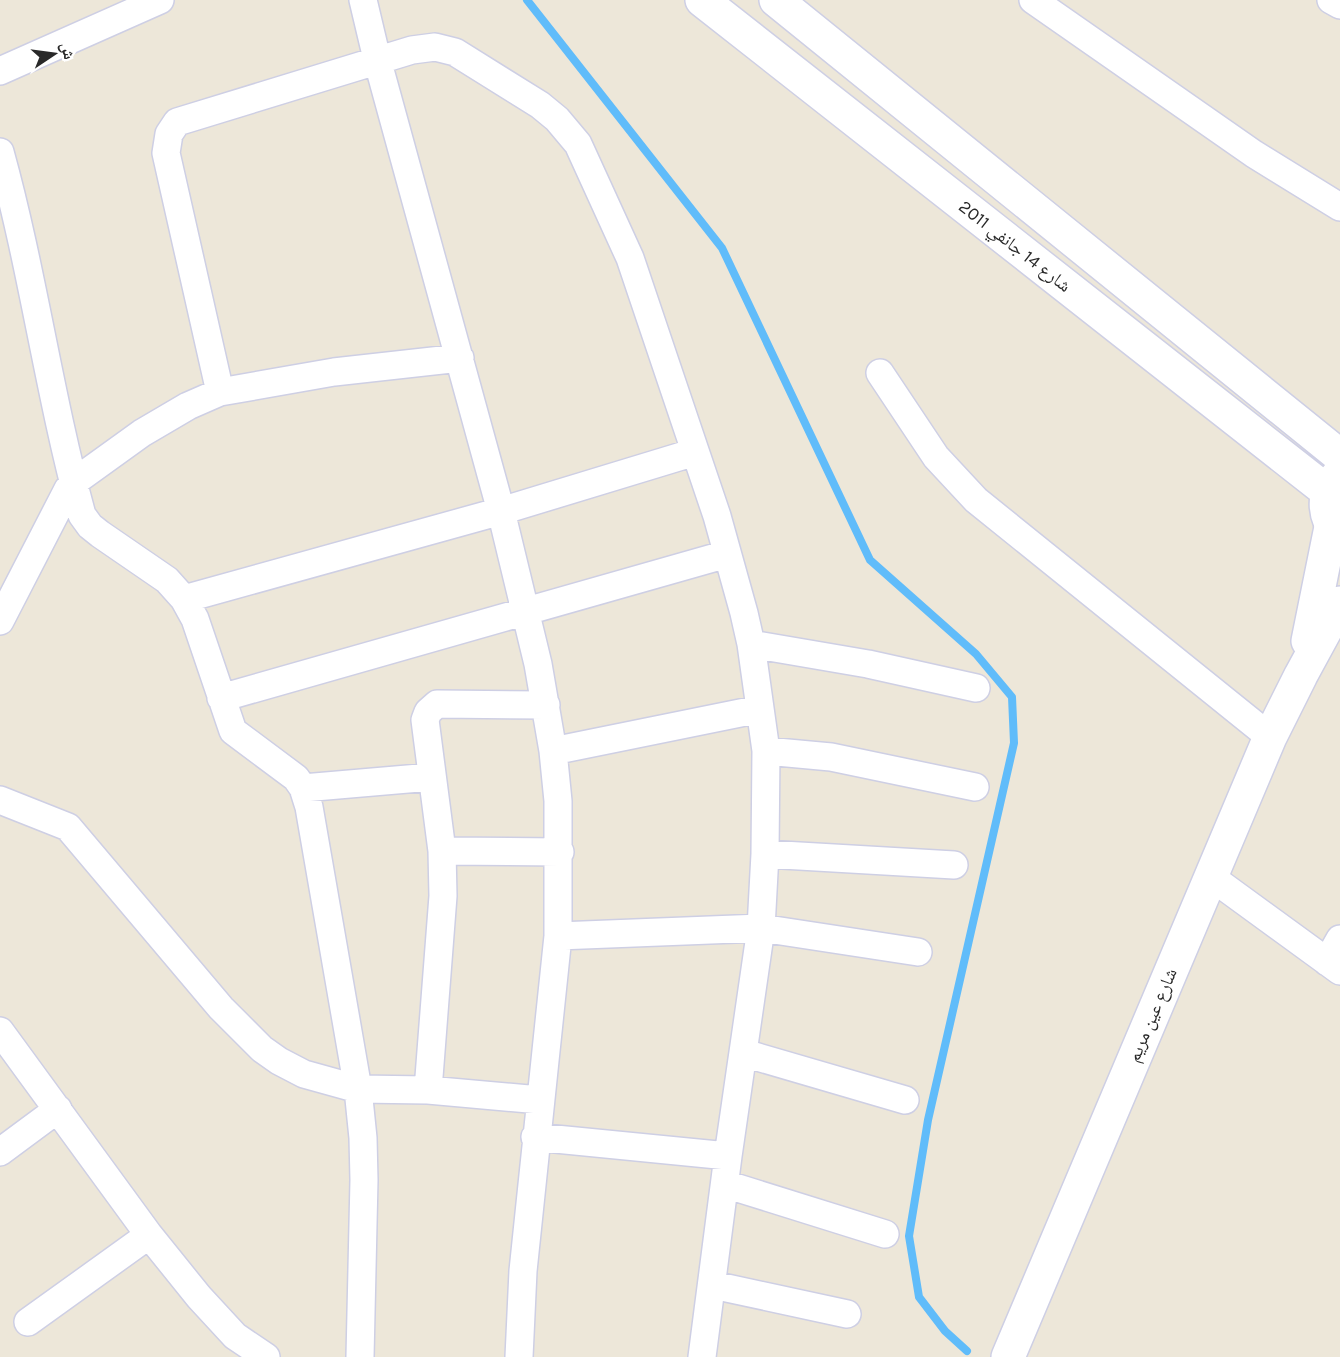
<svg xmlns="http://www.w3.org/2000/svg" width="1340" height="1357" font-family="Karla,'Noto Naskh Arabic',sans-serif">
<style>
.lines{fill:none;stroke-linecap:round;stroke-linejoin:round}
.stream{stroke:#60bcfa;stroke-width:8}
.minor-casing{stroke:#cecfe4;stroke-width:30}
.tertiary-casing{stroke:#cecfe4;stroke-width:36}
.secondary-casing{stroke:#cecfe4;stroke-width:36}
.minor{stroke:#fff;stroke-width:27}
.tertiary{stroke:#fff;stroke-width:33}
.secondary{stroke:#fff;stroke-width:33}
.labels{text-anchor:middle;stroke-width:4.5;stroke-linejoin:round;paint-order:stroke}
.street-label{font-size:18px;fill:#292929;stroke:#fff}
</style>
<rect width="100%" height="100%" fill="#ede7d9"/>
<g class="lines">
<!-- stream -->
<path class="stream" d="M527 0 722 248 870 560 976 654 1012 697 1014 743 928 1120 909 1236 919 1297 945 1331 967 1351"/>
<defs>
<path id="minor" d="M363 0 377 59 501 511 538 664 553 751 558 801V936L523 1271 519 1357
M1033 0 1254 154 1340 207
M1331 0 1340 5
M0 71 160 0
M0 152C33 271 49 395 82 515L90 526 100 534 167 580 184 599 195 619 233 731 296 778 303 788 309 807 358 1089 363 1138 364 1180 360 1357
M880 373 936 457 976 500 1270 737
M220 392 166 153 169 134 177 122 412 50 435 47 455 52 540 105 557 119 578 144 630 258 717 516 744 613 751 644 766 751 765 854 761 928 728 1156 702 1357
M184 599 501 511 695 452
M0 621 68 489 74 482 142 433 188 406 220 392 334 372 460 358
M751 644 868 664 976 688
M221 698 727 554
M553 751 760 709
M766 751 831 757 975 787
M303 788 431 777
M0 800 68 827 221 1008 262 1049 279 1061 304 1074 358 1089 428 1090 540 1100
M442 851 560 852
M765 854 954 865
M1211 877 1340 971
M558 936 761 928 918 952
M1327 962 1340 939
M0 1031 149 1235 199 1297 235 1336 266 1357
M744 1053 905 1100
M428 1090 443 896 442 851 425 720 428 712 437 704 546 705
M535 1137 728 1156
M0 1152 58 1109
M725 1184 885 1234
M713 1285 847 1314
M28 1322 149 1235"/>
<path id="tertiary" d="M1308 641 1331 527
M1008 1357 1270 737 1301 675 1340 603"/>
<path id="secondary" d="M702 0 1328 492
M776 0 1340 456
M1339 474C1320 496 1324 517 1340 539"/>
</defs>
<!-- minor casing -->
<use href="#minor" class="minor-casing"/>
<!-- tertiary casing -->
<use href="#tertiary" class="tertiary-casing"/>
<!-- secondary casing -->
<use href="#secondary" class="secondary-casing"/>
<!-- minor -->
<use href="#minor" class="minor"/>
<!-- tertiary -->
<use href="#tertiary" class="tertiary"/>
<!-- secondary -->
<use href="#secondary" class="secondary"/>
</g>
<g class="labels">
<!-- street labels -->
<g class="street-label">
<text transform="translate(1015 246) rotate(38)" y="6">شارع 14 جانفي 2011</text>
<text transform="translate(1152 1015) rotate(-67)" y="6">شارع عين مريم</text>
</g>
</g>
<!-- north arrow -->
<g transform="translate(54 54) rotate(77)" stroke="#ffffff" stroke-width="4.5" paint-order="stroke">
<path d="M0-4.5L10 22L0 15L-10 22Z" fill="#292929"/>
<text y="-9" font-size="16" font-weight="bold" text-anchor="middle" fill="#292929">ش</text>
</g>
</svg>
